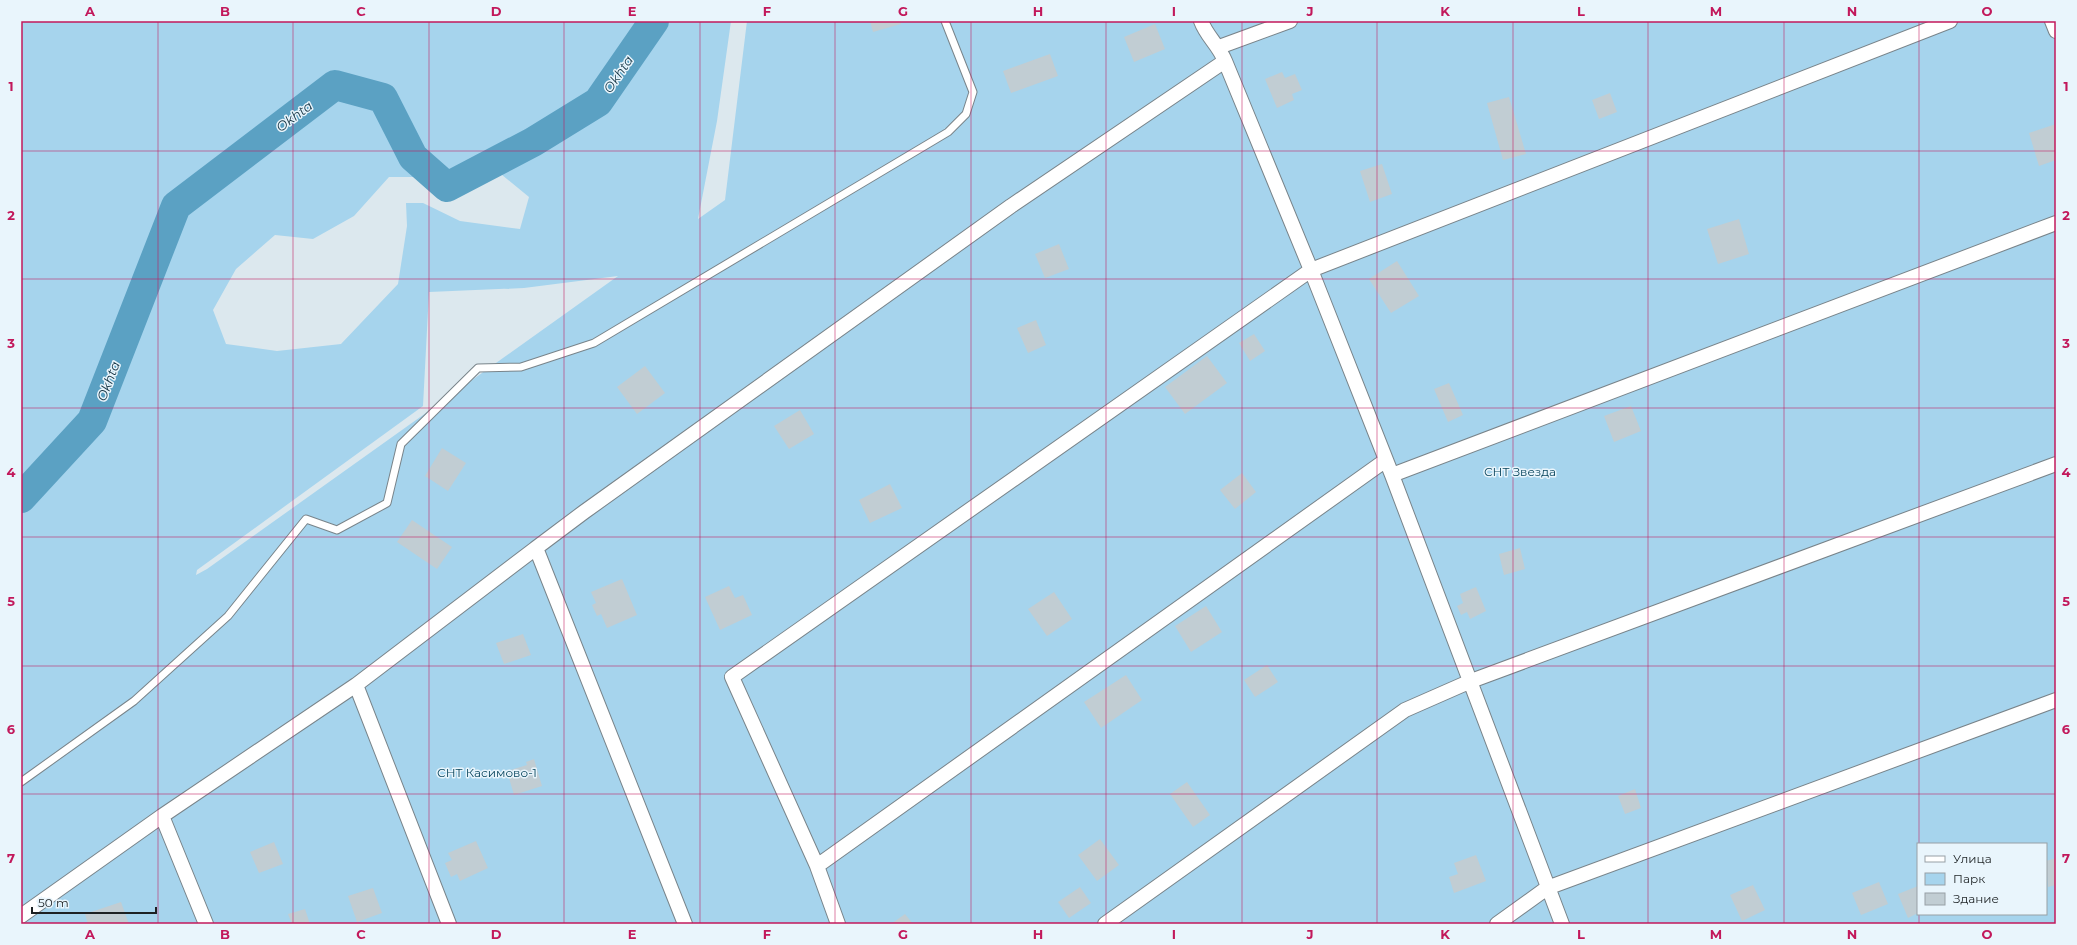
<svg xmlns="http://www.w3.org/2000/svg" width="2077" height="945" font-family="Montserrat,sans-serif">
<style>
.green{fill:#a6d4ed;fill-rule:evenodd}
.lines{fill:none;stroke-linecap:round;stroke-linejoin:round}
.river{stroke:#5ba1c3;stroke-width:30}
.building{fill:#c1cdd3}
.service-casing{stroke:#79848a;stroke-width:9}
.minor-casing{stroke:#79848a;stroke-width:16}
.service{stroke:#fff;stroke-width:7}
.minor{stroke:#fff;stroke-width:14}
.grid{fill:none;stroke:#c2185b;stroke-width:1;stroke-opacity:0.55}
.labels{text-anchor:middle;stroke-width:3;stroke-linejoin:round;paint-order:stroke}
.park-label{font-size:12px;fill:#06435b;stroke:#e9f5fc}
.water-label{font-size:13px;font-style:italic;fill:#183848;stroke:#e9f5fc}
.neatline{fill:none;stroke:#c2185b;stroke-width:1.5}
.grid-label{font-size:13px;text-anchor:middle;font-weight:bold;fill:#c2185b}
</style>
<rect width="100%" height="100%" fill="#dce8ee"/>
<!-- green -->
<path class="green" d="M21 21H731L717 121 698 219 725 200 747 21H2056V924H21ZM496 170 529 197 520 229 460 221 423 203H406L407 226 398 284 341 344 277 351 226 344 213 310 236 269 275 235 313 239 354 216 389 177H432L461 192ZM618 276 207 569 196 575 197 570 423 406 429 292 524 288ZM1918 844H2046V914H1918Z"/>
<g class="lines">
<!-- river -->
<path class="river" d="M21 498 92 421 176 206 335 85 383 98 413 157 447 187 533 142 598 102 654 21"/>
</g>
<!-- building -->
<path class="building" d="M870 21H900L901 24 873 32Z
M1155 24 1165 49 1134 62 1124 37Z
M1050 54 1058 76 1011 93 1003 71Z
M1282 72 1285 78 1295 74 1302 90 1292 94 1294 100 1277 108 1265 79Z
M1610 93 1617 112 1599 119 1592 100Z
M1509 97 1526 154 1503 160 1487 103Z
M2056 124V160L2039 166 2029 133Z
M1382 164 1392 194 1370 202 1360 171Z
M1739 219 1749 254 1718 264 1707 229Z
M1059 244 1069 269 1045 278 1035 254Z
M1397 261 1419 296 1391 313 1369 279Z
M1036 320 1046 345 1028 353 1017 328Z
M1254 334 1265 351 1250 361 1239 343Z
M1207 356 1227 383 1185 414 1165 387Z
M645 366 665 393 637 414 617 387Z
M1449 383 1463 415 1448 422 1434 389Z
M1631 406 1641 431 1614 442 1604 416Z
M800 410 814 434 789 449 774 426Z
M442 448 466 463 448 491 425 476Z
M1242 473 1256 492 1235 509 1220 490Z
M890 484 902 508 870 523 859 500Z
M412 520 452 547 437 569 397 542Z
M1520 548 1525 569 1504 575 1499 554Z
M622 579 637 615 607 628 601 614 597 616 592 605 596 603 591 592Z
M729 586 735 598 743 595 752 615 720 630 705 597Z
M1476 587 1486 611 1470 619 1467 612 1461 615 1457 606 1463 603 1460 594Z
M1054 592 1072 619 1047 636 1028 609Z
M1206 606 1222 632 1191 652 1175 626Z
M523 634 531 655 504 664 496 643Z
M1267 665 1278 682 1255 697 1244 680Z
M1126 675 1142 700 1101 728 1084 702Z
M534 759 542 786 514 795 507 771 527 765 526 762Z
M1187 782 1210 815 1193 827 1170 794Z
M1635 789 1641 808 1625 814 1618 796Z
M1100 839 1119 865 1097 881 1078 855Z
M476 841 488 868 460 881 457 874 451 877 445 863 452 860 448 853Z
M274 842 283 864 259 873 250 852Z
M1476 855 1486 881 1454 893 1449 877 1458 874 1454 863Z
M2056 858V885L2048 887 2046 861Z
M1879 882 1888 904 1861 915 1852 893Z
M1753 885 1765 910 1742 921 1730 895Z
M1918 886V913L1908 918 1898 894Z
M1080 887 1091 903 1069 918 1058 902Z
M373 888 382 913 357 922 348 896Z
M121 902 129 924H88L85 914Z
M305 909 310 924H292L288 914Z
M905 914 913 924H891Z"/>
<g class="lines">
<defs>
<path id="service" d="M21 782 134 701 228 616 306 519 337 530 387 503 401 444 478 368 521 367 594 343 948 132 966 114 973 92 945 21"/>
<path id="minor" d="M1201 21C1207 37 1218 44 1225 61L1311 270 1392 475 1562 924
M2052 21 2056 31
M1219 47 1290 21
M1386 460 817 866 732 677 1311 270 1950 21
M1392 475 2056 223
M817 866 838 924
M21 916 162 816
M206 924 162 816 356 685
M449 924 356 685 536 548
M685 924 536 548 584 512 1011 206 1225 61
M1105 924 1405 710 1471 681 2056 464
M1497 924 1547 888 2056 700"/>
</defs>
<!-- service casing -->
<use href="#service" class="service-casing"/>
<!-- minor casing -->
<use href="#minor" class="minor-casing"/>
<!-- service -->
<use href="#service" class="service"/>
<!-- minor -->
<use href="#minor" class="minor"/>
</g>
<!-- grid -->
<path class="grid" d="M158 21V924M293 21V924M429 21V924M564 21V924M700 21V924M835 21V924M971 21V924M1106 21V924M1242 21V924M1377 21V924M1513 21V924M1648 21V924M1784 21V924M1919 21V844M21 151H2056M21 279H2056M21 408H2056M21 537H2056M21 666H2056M21 794H2056M1919 914V924"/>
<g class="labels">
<!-- park labels -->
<g class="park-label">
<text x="1520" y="476">СНТ Звезда</text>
<text x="487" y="777">СНТ Касимово-1</text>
</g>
<!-- water labels -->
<g class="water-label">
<text transform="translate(618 74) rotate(-56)" y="5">Okhta</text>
<text transform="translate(294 116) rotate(-37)" y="5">Okhta</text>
<text transform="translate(108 381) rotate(-69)" y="5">Okhta</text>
</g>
</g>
<!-- border -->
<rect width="2077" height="945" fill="none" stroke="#e9f5fc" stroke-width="44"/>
<!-- legend -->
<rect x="1917" y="843" width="130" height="72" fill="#e9f5fc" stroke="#97a0a5"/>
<rect x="1925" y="856" width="20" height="6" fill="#ffffff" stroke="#97a0a5"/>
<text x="1953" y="863" font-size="12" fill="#1c2123">Улица</text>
<rect x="1925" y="873" width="20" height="12" fill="#a6d4ed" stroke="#97a0a5"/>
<text x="1953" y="883" font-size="12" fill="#1c2123">Парк</text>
<rect x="1925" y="893" width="20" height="12" fill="#c1cdd3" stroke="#97a0a5"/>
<text x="1953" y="903" font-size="12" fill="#1c2123">Здание</text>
<!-- scale -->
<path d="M32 907v6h124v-6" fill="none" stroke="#1c2123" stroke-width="2"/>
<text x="38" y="907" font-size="12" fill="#1c2123" stroke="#e9f5fc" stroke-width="3" paint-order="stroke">50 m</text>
<rect x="22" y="22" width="2033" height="901" class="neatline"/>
<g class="grid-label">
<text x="90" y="16">A</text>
<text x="225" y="16">B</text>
<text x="361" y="16">C</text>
<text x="496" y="16">D</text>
<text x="632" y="16">E</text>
<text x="767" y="16">F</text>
<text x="903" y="16">G</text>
<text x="1038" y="16">H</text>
<text x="1174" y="16">I</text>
<text x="1310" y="16">J</text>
<text x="1445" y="16">K</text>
<text x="1581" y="16">L</text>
<text x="1716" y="16">M</text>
<text x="1852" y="16">N</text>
<text x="1987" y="16">O</text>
<text x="11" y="91">1</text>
<text x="2066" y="91">1</text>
<text x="11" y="220">2</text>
<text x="2066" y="220">2</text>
<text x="11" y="348">3</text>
<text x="2066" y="348">3</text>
<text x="11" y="477">4</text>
<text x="2066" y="477">4</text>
<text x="11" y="606">5</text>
<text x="2066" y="606">5</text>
<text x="11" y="734">6</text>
<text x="2066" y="734">6</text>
<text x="11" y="863">7</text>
<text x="2066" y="863">7</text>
<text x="90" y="939">A</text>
<text x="225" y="939">B</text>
<text x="361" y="939">C</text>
<text x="496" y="939">D</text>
<text x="632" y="939">E</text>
<text x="767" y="939">F</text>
<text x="903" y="939">G</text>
<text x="1038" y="939">H</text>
<text x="1174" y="939">I</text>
<text x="1310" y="939">J</text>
<text x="1445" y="939">K</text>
<text x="1581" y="939">L</text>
<text x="1716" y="939">M</text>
<text x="1852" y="939">N</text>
<text x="1987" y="939">O</text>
</g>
</svg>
